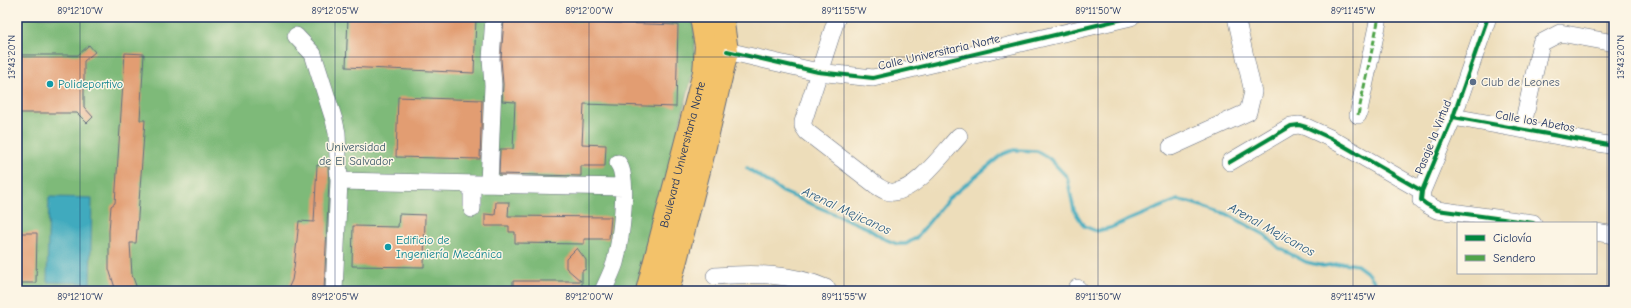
<svg xmlns="http://www.w3.org/2000/svg" width="1631" height="308" font-family="'Comic Neue',sans-serif">
<style>
.forest{fill:#7eba79;stroke:#4c746c}
.water{fill:#3faabe;stroke:#2d6c8e}
.lines{fill:none;stroke-linecap:round;stroke-linejoin:round}
.stream{stroke:#3faabe;stroke-width:3.5}
.building{fill:#e29d72}
.minor-casing{stroke:#646c7e;stroke-width:18}
.major-casing{stroke:#646c7e;stroke-width:24}
.minor{stroke:#fff;stroke-width:17}
.major{stroke:#f3c26a;stroke-width:22}
.quiet{stroke:#4fa44a;stroke-width:3;stroke-dasharray:6 3;stroke-linecap:butt}
.cycleway-casing{stroke:#fcf5e5;stroke-width:6}
.cycleway{stroke:#00873e;stroke-width:4}
.ticks{fill:none;stroke:#1b2f5e;stroke-width:1;stroke-opacity:0.45}
.service-dot{fill:#5c6f8a;stroke:#fcf5e5;stroke-width:1.5}
.culture-dot{fill:#0f9aa8;stroke:#fcf5e5;stroke-width:1.5}
.labels{text-anchor:middle;stroke-width:3;stroke-linejoin:round;paint-order:stroke}
.street-label{font-size:12px;fill:#1b2f5e;stroke:#fcf5e5}
.service-label{font-size:12px;fill:#4e5e75;stroke:#fcf5e5;text-anchor:start}
.culture-label{font-size:12px;fill:#0d838f;stroke:#fcf5e5;text-anchor:start}
.park-label{font-size:12px;fill:#3c5a6a;stroke:#fcf5e5}
.water-label{font-size:13px;font-style:italic;fill:#285a80;stroke:#fcf5e5}
.neatline{fill:none;stroke:#1b2f5e;stroke-width:1.5}
.ticks-label{font-size:10px;text-anchor:middle;fill:#1b2f5e}
</style>
<rect width="100%" height="100%" fill="#fcf5e5"/>
<filter id="ink" filterUnits="userSpaceOnUse"><feTurbulence type="fractalNoise" baseFrequency=".025" numOctaves="2"/><feDisplacementMap in="SourceGraphic" scale="8" xChannelSelector="R" yChannelSelector="G"/><feConvolveMatrix kernelMatrix="1 2 1 2 8 2 1 2 1" color-interpolation-filters="sRGB"/></filter>
<filter id="wash" filterUnits="userSpaceOnUse"><feTurbulence type="fractalNoise" baseFrequency=".012" numOctaves="4" result="noise"/><feDisplacementMap in="SourceGraphic" scale="16" xChannelSelector="R" yChannelSelector="G"/><feGaussianBlur stdDeviation="0.9" result="paint"/><feColorMatrix in="noise" values="0 0 0 0 0 0 0 0 0 0 0 0 0 0 0 0 0 1.4 0 .05"/><feComposite in="paint" operator="in"/></filter>
<g filter="url(#wash)">
<rect width="100%" height="100%" fill="#edddba"/>
<!-- forest -->
<path class="forest" d="M17 17H693L695 41V64L638 291H17Z"/>
<!-- water -->
<path class="water" d="M49 197 92 198 90 283 47 282Z"/>
<g class="lines">
<!-- stream -->
<path class="stream" d="M747 168 783 192 867 228 882 238 897 244H906L916 238 947 200 1003 154 1014 150 1037 151 1049 158 1067 177 1074 210 1084 226 1096 231 1110 228 1177 200 1189 202 1227 214 1265 235 1279 248 1306 262 1323 266 1344 263 1357 265 1369 274 1381 291"/>
</g>
<g id="blocks">
<!-- building -->
<path class="building" d="M348 17H476L474 73 346 67Z
M504 19 678 25 676 107 584 104 582 144 606 145 605 166H581V176L499 174 500 149H513L515 102 502 101 503 84 501 59Z
M89 45 95 52 84 61V107L93 117 87 123 77 113H17V55H78Z
M125 53 144 54 140 120H145L136 243H130L132 275 138 291H116L109 269V231L111 206 115 203Z
M398 97 482 100 480 159 396 157Z
M317 165 328 166 329 181 324 291H287L292 280 294 268 299 221 314 222Z
M496 202H509L508 216 611 217 609 239H584V244L515 243V232H509V226H485V214L495 215Z
M399 214 425 215 424 267 352 266 353 226 398 227Z
M20 233H37L36 283H19Z
M577 248 586 260V269L582 271V291H513V281H581L566 268V259Z"/>
</g>
</g>
<g filter="url(#ink)">
<use href="#blocks" fill-opacity="0" stroke="#646c7e" stroke-width="1"/>
<g class="lines">
<defs>
<path id="minor" d="M837 17 803 122V126L807 132 877 186C882 189 887 193 894 192 918 189 943 153 959 136
M1488 17 1453 117 1422 191 1421 200 1426 204 1437 210 1533 223
M296 36 313 54 334 120 337 133 339 181 334 291
M727 51 818 72 873 78 1131 17
M1358 115 1379 17
M1453 117 1614 146
M1522 129 1541 43 1560 33 1614 43
M1171 147 1248 112 1253 92 1236 17
M1230 162 1291 126 1299 125 1306 127 1330 138 1422 191
M339 181 623 187
M489 184 493 85 491 59 494 17
M472 209V184
M1596 232 1614 235
M715 276C752 273 792 273 826 288L828 291
M1077 288 1080 291
M603 291C607 282 612 272 615 263 620 244 630 177 618 163"/>
<g id="major">
<path id="s1" d="M647 291 704 72 706 46 701 17"/>
<path d="M668 291 702 159 727 51 722 17"/>
</g>
</defs>
<!-- minor casing -->
<use href="#minor" class="minor-casing"/>
<!-- major casing -->
<use href="#major" class="major-casing"/>
<!-- minor -->
<use href="#minor" class="minor"/>
<!-- major -->
<use href="#major" class="major"/>
<!-- quiet -->
<path class="quiet" d="M1358 115 1379 17"/>
<defs>
<path id="cycleway" d="M1488 17 1453 117 1422 191 1421 200 1426 204 1437 210 1533 223
M727 51 818 72 873 78 1131 17
M1453 117 1614 146
M1230 162 1291 126 1299 125 1306 127 1330 138 1422 191"/>
</defs>
<!-- cycleway casing -->
<use href="#cycleway" class="cycleway-casing"/>
<!-- cycleway -->
<use href="#cycleway" class="cycleway"/>
</g>
</g>
<!-- ticks -->
<path class="ticks" d="M80 17V291M335 17V291M589 17V291M844 17V291M1098 17V291M1353 17V291M1607 17V291M17 57H1614"/>
<!-- markers -->
<circle class="service-dot" cx="1473" cy="82" r="4"/>
<g class="culture-dot">
<circle cx="50" cy="84" r="4"/>
<circle cx="388" cy="247" r="4"/>
</g>
<g class="labels">
<!-- street labels -->
<g class="street-label">
<text transform="translate(939 52) rotate(-13)" y="4">Calle Universitaria Norte</text>
<text transform="translate(1535 121) rotate(10)" y="4">Calle los Abetos</text>
<text transform="translate(1433 137) rotate(-68)" y="4">Pasaje la Virtud</text>
<text dy="4" stroke="none"><textPath href="#s1" startOffset="141">Boulevard Universitaria Norte</textPath></text>
</g>
<!-- service labels -->
<g class="service-label">
<text x="1481" y="86">Club de Leones</text>
</g>
<!-- culture labels -->
<g class="culture-label">
<text x="58" y="88">Polideportivo</text>
<text x="396" y="244">Edificio de<tspan x="396" dy="14">Ingeniería Mecánica</tspan></text>
</g>
<!-- park labels -->
<g class="park-label">
<text x="356" y="151">Universidad<tspan x="356" dy="14">de El Salvador</tspan></text>
</g>
<!-- water labels -->
<g class="water-label">
<text transform="translate(847 210) rotate(25)" y="5">Arenal Mejicanos</text>
<text transform="translate(1272 229) rotate(29)" y="5">Arenal Mejicanos</text>
</g>
</g>
<!-- margin -->
<rect width="1631" height="308" fill="none" stroke="#fcf5e5" stroke-width="44"/>
<!-- legend -->
<rect x="1457" y="222" width="140" height="52" fill="#fcf5e5" stroke="#a2a6af"/>
<rect x="1465" y="235" width="20" height="6" fill="#00873e" stroke="#a2a6af"/>
<text x="1493" y="242" font-size="12" fill="#1b2f5e">Ciclovía</text>
<rect x="1465" y="255" width="20" height="6" fill="#4fa44a" stroke="#a2a6af"/>
<text x="1493" y="262" font-size="12" fill="#1b2f5e">Sendero</text>
<rect x="22" y="22" width="1587" height="264" class="neatline"/>
<g class="ticks-label">
<text x="80" y="14">89°12'10"W</text>
<text x="335" y="14">89°12'05"W</text>
<text x="589" y="14">89°12'00"W</text>
<text x="844" y="14">89°11'55"W</text>
<text x="1098" y="14">89°11'50"W</text>
<text x="1353" y="14">89°11'45"W</text>
<text transform="translate(11 57) rotate(-90)" y="4">13°43'20"N</text>
<text transform="translate(1620 57) rotate(-90)" y="4">13°43'20"N</text>
<text x="80" y="300">89°12'10"W</text>
<text x="335" y="300">89°12'05"W</text>
<text x="589" y="300">89°12'00"W</text>
<text x="844" y="300">89°11'55"W</text>
<text x="1098" y="300">89°11'50"W</text>
<text x="1353" y="300">89°11'45"W</text>
</g>
</svg>
